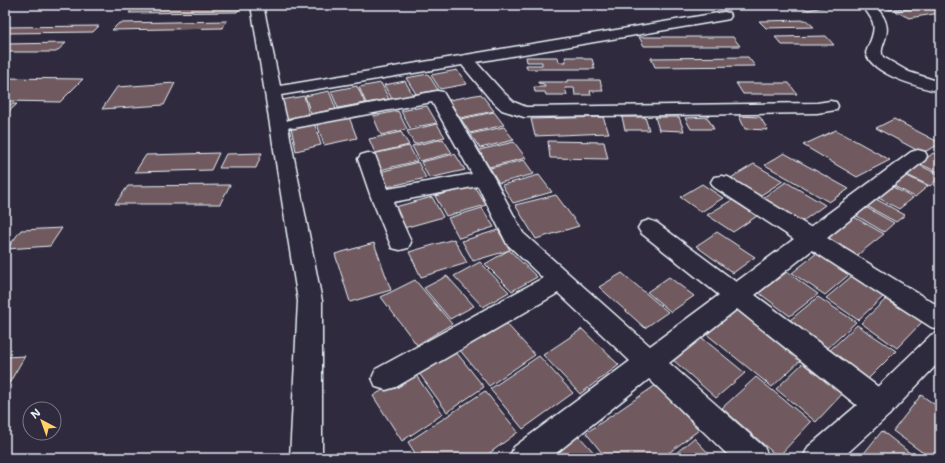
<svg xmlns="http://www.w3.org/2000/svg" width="945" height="463" font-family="'Shantell Sans',sans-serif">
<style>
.building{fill:#705a5e;stroke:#e8f1f8}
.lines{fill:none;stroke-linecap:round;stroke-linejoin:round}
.street-casing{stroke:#e8f1f8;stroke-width:3}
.secondary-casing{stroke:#e8f1f8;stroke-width:3}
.street{fill:#2f2a3d;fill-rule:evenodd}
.secondary{fill:#2f2a3d;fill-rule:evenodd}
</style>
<rect width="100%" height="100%" fill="#2f2a3d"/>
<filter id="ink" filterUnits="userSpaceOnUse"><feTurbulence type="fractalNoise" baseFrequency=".025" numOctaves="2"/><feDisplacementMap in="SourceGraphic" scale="8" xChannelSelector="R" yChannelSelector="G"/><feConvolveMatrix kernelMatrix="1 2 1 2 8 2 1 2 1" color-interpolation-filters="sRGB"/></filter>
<g filter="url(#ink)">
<!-- building -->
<path class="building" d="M242 5 237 12 129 13 135 6Z
M798 5H834L808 10Z
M880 5H896L902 8 890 10Z
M898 5H925L904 8Z
M940 5V13L909 18 895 11Z
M806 20 814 27 766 28 759 21Z
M227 21 222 28 112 30 119 23Z
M99 26 93 32 5 33V27Z
M826 36 834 45H782L775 37Z
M639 37H733L740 46H644Z
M66 43 56 52H5V44Z
M526 57H558L559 62H566L565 57H583L584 59H592L595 69H527L526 65H542V62H527Z
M748 57 755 66 655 67 651 58Z
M457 70 467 84 440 89 431 75Z
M428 74 438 90 416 94 406 78Z
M5 78 83 79 60 102 5 101Z
M567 80H600L603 91H590L591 95H575L574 88H565L567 95H546L545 92H535L534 87H545L544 84 538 83V82H567Z
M405 81 413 95 392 99 384 85Z
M175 83 164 105 102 109 117 87Z
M381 83 389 99 366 103 359 87Z
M736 83H789L797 94H743Z
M357 86 365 103 338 108 331 91Z
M329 91 336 109 311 114 305 96Z
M481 94 494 111 460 118 449 100Z
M304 96 309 114 286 119 282 100Z
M5 104H17L5 115Z
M427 106 437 123 410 128 401 111Z
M398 111 407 129 381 135 373 116Z
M494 112 504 125 470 133 461 119Z
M739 116 760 117 768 130 745 129Z
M349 117 357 138 324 145 317 124Z
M603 117 609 133 535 136 531 119Z
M622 117H645L649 130H625Z
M655 117H679L684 131 659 130Z
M707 117 714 129H691L685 118Z
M894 119 940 143V144L922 153 876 128Z
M314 122 321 145 296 151 291 127Z
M437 124 445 137 414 144 407 131Z
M504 127 514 140 480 148 470 134Z
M836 130 890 160 857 177 803 145Z
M401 132 409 145 375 153 369 139Z
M443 139 452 153 420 161 412 146Z
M548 141 604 142 608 159 550 158Z
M514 142 526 158 489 167 479 150Z
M409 146 417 161 380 170 373 154Z
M219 153 211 170 135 172 146 155Z
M262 153 256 168H219L226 154Z
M784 153 849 189 829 202 765 165Z
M933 153 940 156V173L920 164Z
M455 154 465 170 429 178 421 162Z
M524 160 534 174 499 183 490 168Z
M418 162 426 178 387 187 380 172Z
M754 164 783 181 758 197 729 179Z
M919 165 940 175V177L930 186 907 175Z
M539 175 552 192 513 203 502 185Z
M905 175 928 186 915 197 892 185Z
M786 182 825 205 800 223 761 199Z
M702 184 723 198 701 212 680 197Z
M230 185 220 204H115L128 186Z
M889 185 913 198 899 209 875 196Z
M474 186 486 205 446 216 435 196Z
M556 195 579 226 536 239 515 205Z
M432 197 443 217 404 228 395 207Z
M874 198 905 215 896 222 865 205Z
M732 200 757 216 733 232 707 215Z
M862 205 894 223 884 232 852 213Z
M482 208 494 227 459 238 448 218Z
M849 214 884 234 855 257 820 235Z
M62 228 50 246 7 249 21 230Z
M498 230 510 250 473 261 462 241Z
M717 232 755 257 733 273 696 246Z
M454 239 467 263 421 277 409 252Z
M374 243 391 290 350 302 335 254Z
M509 250 537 277 512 291 485 264Z
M818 252 851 273 825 295 792 273Z
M480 262 509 292 483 307 454 276Z
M787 272 818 294 790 316 759 293Z
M622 273 668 312 645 328 599 287Z
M447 276 474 306 450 319 424 288Z
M852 276 884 296 858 320 826 298Z
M669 277 694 296 671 312 647 292Z
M415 280 452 324 417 345 381 297Z
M818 297 856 322 827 349 789 321Z
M887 298 923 321 897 348 861 323Z
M737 309 803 358 772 387 705 333Z
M505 322 535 355 489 386 459 349Z
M857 325 896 351 867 380 829 351Z
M582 329 619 365 580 394 543 355Z
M701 337 745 373 716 398 672 359Z
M452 347 484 387 447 412 416 369Z
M25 356 8 385H5V357Z
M539 356 573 393 523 429 490 389Z
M805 361 845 391 816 422 776 389Z
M413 371 443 414 402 441 373 396Z
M756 377 811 422 778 457 722 408Z
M656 385 699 430 662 458H606L586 433Z
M485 391 518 432 483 458H418L408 442Z
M921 395 940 408V458H930L893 431Z
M882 431 910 453 906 458H860Z
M577 434 599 458H549Z
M694 438 713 458H670Z"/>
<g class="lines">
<defs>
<path id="street" d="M251 5H263L280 86 724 12 729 13 731 16 729 19 724 20 476 62 502 91 514 102 526 107 817 103 830 101 836 102 838 106 836 110 817 113 524 117 502 110 490 99 462 65 281 95 287 121 294 118 437 91 443 92 494 178 523 233 650 346 719 295 641 233 638 228 641 223 649 220 657 223 736 282 794 239 714 187 711 182 714 177 721 176 728 177 810 227 911 152 918 150 925 152 927 156 925 160 827 238 940 307V330L931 327 812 250 755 295 889 395 893 405 889 415 879 418 869 415 737 309 669 363 764 447 769 458H731L649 379 550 458H509L514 447 630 361 558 293 396 387 386 390 376 387 372 378 376 369 543 278 507 244 478 186 393 202 411 242 408 248 400 250 392 248 371 197 358 159 361 155 368 153 375 155 388 189 472 174 432 102 294 128 288 127 322 301V458H290L298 301Z"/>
<path id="secondary" d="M861 5H874C901 32 876 44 883 57L909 72 940 82V92C920 87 872 75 866 53 870 40 879 28 869 15 867 11 863 9 861 5Z
M940 332V361L889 415 842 458H803L808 447 869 395 931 335Z"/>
</defs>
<!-- street casing -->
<use href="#street" class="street-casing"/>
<!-- secondary casing -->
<use href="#secondary" class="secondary-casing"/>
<!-- street -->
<use href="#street" class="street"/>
<!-- secondary -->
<use href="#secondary" class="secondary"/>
</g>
</g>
<!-- margin -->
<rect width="945" height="463" fill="none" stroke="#2f2a3d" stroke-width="20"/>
<rect x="10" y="10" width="925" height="443" fill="none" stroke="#e8f1f8" stroke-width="1.5" filter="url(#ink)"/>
<!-- north arrow -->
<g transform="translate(42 421) rotate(319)"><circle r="19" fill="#2f2a3d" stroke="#797a88"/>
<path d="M0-3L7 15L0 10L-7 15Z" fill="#ffd166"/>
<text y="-6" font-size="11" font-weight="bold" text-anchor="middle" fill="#e8f1f8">N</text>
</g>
</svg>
